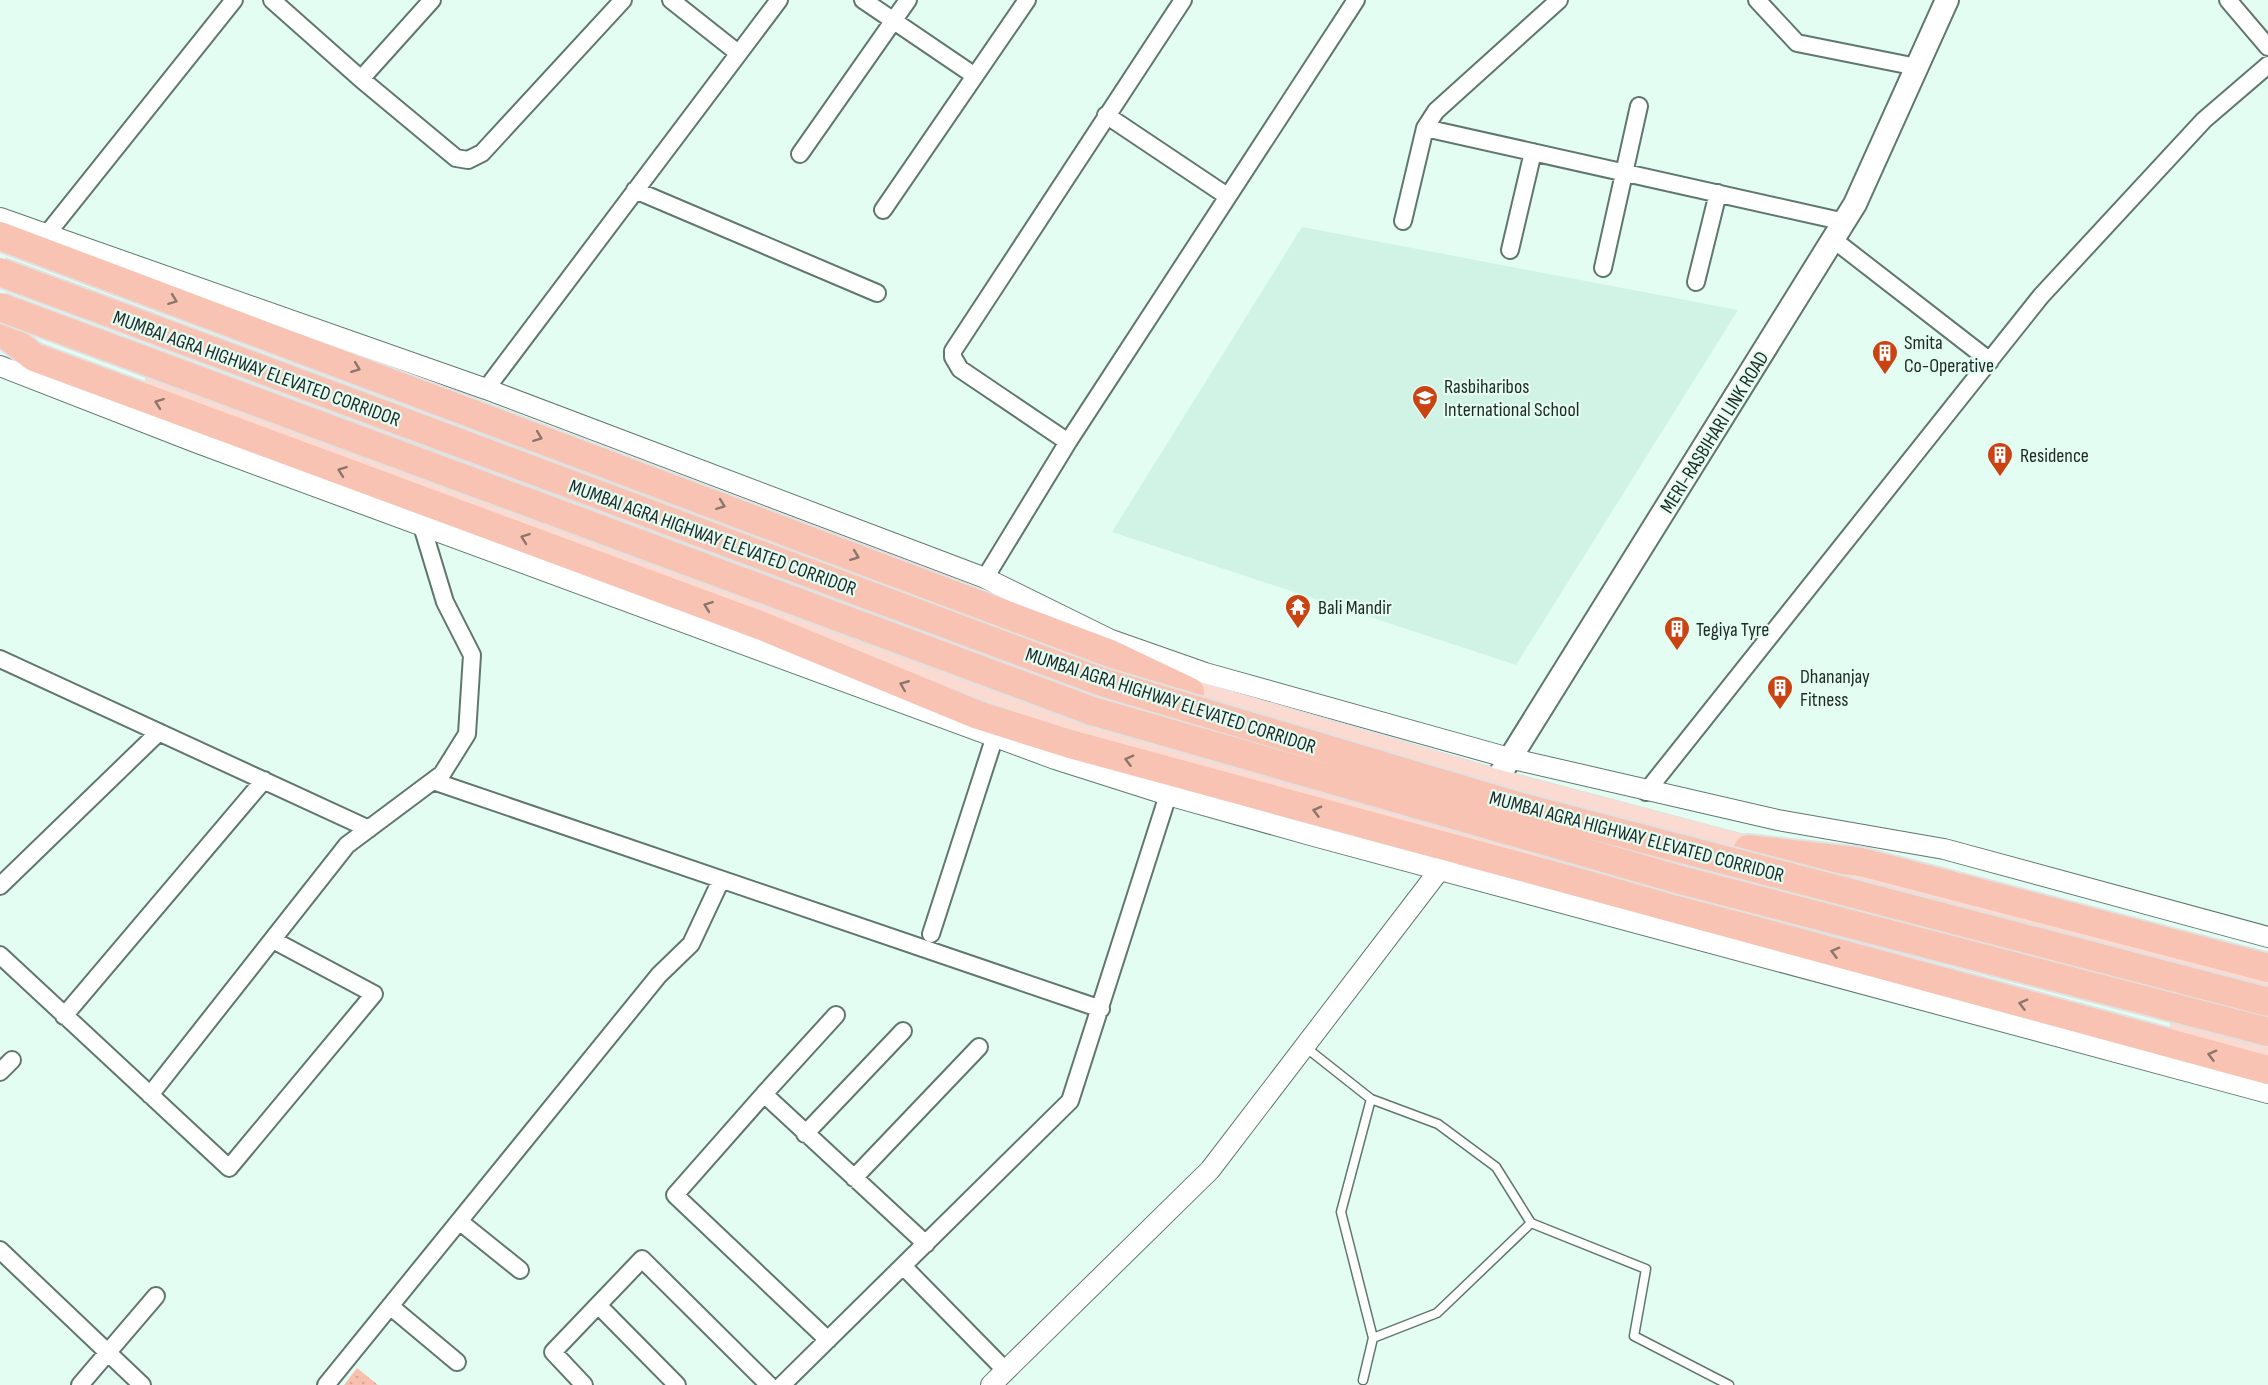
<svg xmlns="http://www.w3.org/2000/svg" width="2268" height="1385" font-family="'Sofia Sans Condensed',sans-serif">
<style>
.built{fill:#d0f3e6}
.park{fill:url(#park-dots)}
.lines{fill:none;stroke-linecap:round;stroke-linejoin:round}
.service-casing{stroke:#60776f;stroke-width:11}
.minor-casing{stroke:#60776f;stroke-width:20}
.tertiary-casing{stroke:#60776f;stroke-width:22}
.secondary-casing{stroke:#60776f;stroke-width:26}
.primary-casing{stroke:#e0e1e0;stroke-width:28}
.motorway-casing{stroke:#e0e1e0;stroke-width:32}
.service{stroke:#fff;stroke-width:8}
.minor{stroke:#fff;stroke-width:16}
.tertiary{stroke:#fff;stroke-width:20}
.secondary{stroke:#fff;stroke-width:22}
.primary{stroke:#fbdbd1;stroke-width:26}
.motorway{stroke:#f9c3b3;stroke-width:28}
.motorway-bridge-casing{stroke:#e0e1e0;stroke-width:32;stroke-linecap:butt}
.motorway-bridge{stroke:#f9c3b3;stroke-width:28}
.oneway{stroke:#8c766c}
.labels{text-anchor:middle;stroke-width:4.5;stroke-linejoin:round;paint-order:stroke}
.poi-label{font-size:20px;fill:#1e2825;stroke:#e3fdf3;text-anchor:start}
.street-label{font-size:20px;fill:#1e2825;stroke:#e3fdf3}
</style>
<defs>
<pattern id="park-dots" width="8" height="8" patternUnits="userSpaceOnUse" patternTransform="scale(1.5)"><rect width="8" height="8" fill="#f9c0af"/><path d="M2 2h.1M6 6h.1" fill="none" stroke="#d5a596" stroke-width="1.8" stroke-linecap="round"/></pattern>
</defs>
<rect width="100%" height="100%" fill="#e3fdf3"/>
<!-- built -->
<path class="built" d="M1302 227 1738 310 1516 665 1112 532Z"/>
<!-- park -->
<path class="park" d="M357 1368 378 1385H344Z"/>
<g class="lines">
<defs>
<path id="service" d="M1304 1046 1371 1099 1438 1124 1496 1167 1531 1223 1646 1269 1634 1336 1729 1385
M1373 1338 1437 1313 1531 1223
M1363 1380 1373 1338 1341 1212 1371 1099"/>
<path id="minor" d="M272 0 361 79 456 158 468 160 482 153 623 0
M671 0 738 53
M863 0 975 76
M1757 0 1797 43 1917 67
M2228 0 2268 47
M361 79 432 0
M1106 115 1227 196
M1425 128 1845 222
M800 154 908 0
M635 190 877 293
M883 210 1027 0
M1403 221 1425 128 1436 111 1559 0
M47 234 234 0
M1834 240 1990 361
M1510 250 1533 152
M1603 268 1639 106
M1696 282 1718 193
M486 389 779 0
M1068 442 960 369 953 357V351L1183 0
M985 578 1068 442 1356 0
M0 659 369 829
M433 781 1101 1009
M1646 792 2041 296 2204 120 2268 65
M0 886 159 732
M931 934 994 739
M0 955 229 1168 374 994 273 940
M64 1016 264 780
M0 1072 12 1060
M764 1094 836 1015
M150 1095 347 845 442 774 467 734 472 655 445 602 422 526
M805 1134 903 1031
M854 1178 979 1047
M459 1221 520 1270
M0 1250 142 1385
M903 1266 1006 1371
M598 1305 677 1385
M390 1306 457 1362
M828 1340 675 1195 764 1094 926 1244
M80 1385 156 1296
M326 1385 659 975 691 944 721 880
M584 1385 553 1352 642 1259 769 1385
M782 1385 1070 1101 1168 795"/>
<path id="tertiary" d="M0 218 486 389 985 578 1111 640 1205 673 1509 758 1778 820 1944 849 2268 937
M0 366 195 442 1055 759 1168 795 1314 836 2268 1093
M991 1385 1210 1170 1448 859"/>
<path id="secondary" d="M1486 797 1855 204 1947 0"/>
<path id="primary" d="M159 381 1091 726 1534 852
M1169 687 1495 782 1766 854
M1810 866 2268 984
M2184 1025 2268 1047"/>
<path id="motorway" d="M0 236 1108 653 1190 692
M0 330 34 357 762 626 978 715 1070 744 2268 1070
M1748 849 1861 862 2268 968"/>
</defs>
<!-- service casing -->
<use href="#service" class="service-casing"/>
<!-- minor casing -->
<use href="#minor" class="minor-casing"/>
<!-- tertiary casing -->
<use href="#tertiary" class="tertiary-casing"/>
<!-- secondary casing -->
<use href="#secondary" class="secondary-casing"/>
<!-- primary casing -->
<use href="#primary" class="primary-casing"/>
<!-- motorway casing -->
<use href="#motorway" class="motorway-casing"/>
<!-- service -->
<use href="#service" class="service"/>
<!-- minor -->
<use href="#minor" class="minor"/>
<!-- tertiary -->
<use href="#tertiary" class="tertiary"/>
<!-- secondary -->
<use href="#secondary" class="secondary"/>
<!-- primary -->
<use href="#primary" class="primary"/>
<!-- motorway -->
<use href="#motorway" class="motorway"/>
<defs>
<path id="motorway-bridge" d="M0 272 1102 682 1514 805 2268 1002
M0 307 1092 711 1684 881 2268 1032"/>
</defs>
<!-- motorway-bridge casing -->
<use href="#motorway-bridge" class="motorway-bridge-casing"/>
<!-- motorway-bridge -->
<use href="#motorway-bridge" class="motorway-bridge"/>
</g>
<!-- one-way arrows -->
<defs><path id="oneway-chevron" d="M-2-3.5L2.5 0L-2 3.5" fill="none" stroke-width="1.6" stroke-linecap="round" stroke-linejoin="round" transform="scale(1.5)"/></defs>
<g class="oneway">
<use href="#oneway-chevron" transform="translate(173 300) rotate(21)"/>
<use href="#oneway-chevron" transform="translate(356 368) rotate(21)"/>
<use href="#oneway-chevron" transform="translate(159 403) rotate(-160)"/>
<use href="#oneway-chevron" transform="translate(538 437) rotate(21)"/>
<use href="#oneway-chevron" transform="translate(342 471) rotate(-160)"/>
<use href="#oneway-chevron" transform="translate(721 505) rotate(21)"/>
<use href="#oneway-chevron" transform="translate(525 538) rotate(-160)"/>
<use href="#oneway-chevron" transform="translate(855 556) rotate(21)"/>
<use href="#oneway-chevron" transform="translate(708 606) rotate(-160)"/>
<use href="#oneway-chevron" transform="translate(904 685) rotate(-158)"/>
<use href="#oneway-chevron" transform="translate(1129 760) rotate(-165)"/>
<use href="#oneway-chevron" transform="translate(1317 811) rotate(-165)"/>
<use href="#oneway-chevron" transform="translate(1835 952) rotate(-165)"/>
<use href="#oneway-chevron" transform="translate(2023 1004) rotate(-165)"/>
<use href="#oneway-chevron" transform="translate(2212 1055) rotate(-165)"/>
</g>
<!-- icons -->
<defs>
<symbol id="building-pin" viewBox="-11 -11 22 30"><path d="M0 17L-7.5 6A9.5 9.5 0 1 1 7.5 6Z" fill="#ca4312" stroke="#e3fdf3"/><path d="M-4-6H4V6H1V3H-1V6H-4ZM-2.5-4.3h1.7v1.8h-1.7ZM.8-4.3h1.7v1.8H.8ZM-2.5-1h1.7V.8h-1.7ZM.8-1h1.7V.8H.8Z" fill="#fff"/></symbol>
<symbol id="school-pin" viewBox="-11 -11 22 30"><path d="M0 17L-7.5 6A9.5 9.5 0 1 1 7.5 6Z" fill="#ca4312" stroke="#e3fdf3"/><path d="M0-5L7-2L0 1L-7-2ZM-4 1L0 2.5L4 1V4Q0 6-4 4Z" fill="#fff"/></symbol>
<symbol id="temple-pin" viewBox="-11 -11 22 30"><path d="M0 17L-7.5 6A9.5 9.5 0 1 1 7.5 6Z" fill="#ca4312" stroke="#e3fdf3"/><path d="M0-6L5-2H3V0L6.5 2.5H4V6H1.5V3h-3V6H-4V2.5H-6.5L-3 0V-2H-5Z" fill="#fff"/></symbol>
</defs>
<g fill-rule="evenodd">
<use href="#building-pin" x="1870" y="338" width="30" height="40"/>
<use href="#school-pin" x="1410" y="383" width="30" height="40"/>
<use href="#building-pin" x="1985" y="440" width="30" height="40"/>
<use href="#temple-pin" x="1283" y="592" width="30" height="40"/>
<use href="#building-pin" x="1662" y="614" width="30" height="40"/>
<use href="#building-pin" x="1765" y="673" width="30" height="40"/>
</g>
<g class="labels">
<!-- poi labels -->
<g class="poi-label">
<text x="1904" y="349">Smita<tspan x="1904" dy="23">Co-Operative</tspan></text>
<text x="1444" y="393">Rasbiharibos<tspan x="1444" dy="23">International School</tspan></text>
<text x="2020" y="462">Residence</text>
<text x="1318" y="614">Bali Mandir</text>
<text x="1696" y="636">Tegiya Tyre</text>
<text x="1800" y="683">Dhananjay<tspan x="1800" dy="23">Fitness</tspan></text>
</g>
<!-- street labels -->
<g class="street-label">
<text transform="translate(257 368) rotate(20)" y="7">MUMBAI AGRA HIGHWAY ELEVATED CORRIDOR</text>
<text transform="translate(1714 432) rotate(-58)" y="7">MERI-RASBIHARI LINK ROAD</text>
<text transform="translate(713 537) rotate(20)" y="7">MUMBAI AGRA HIGHWAY ELEVATED CORRIDOR</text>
<text transform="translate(1171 700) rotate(18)" y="7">MUMBAI AGRA HIGHWAY ELEVATED CORRIDOR</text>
<text transform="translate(1637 836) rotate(15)" y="7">MUMBAI AGRA HIGHWAY ELEVATED CORRIDOR</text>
</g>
</g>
</svg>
